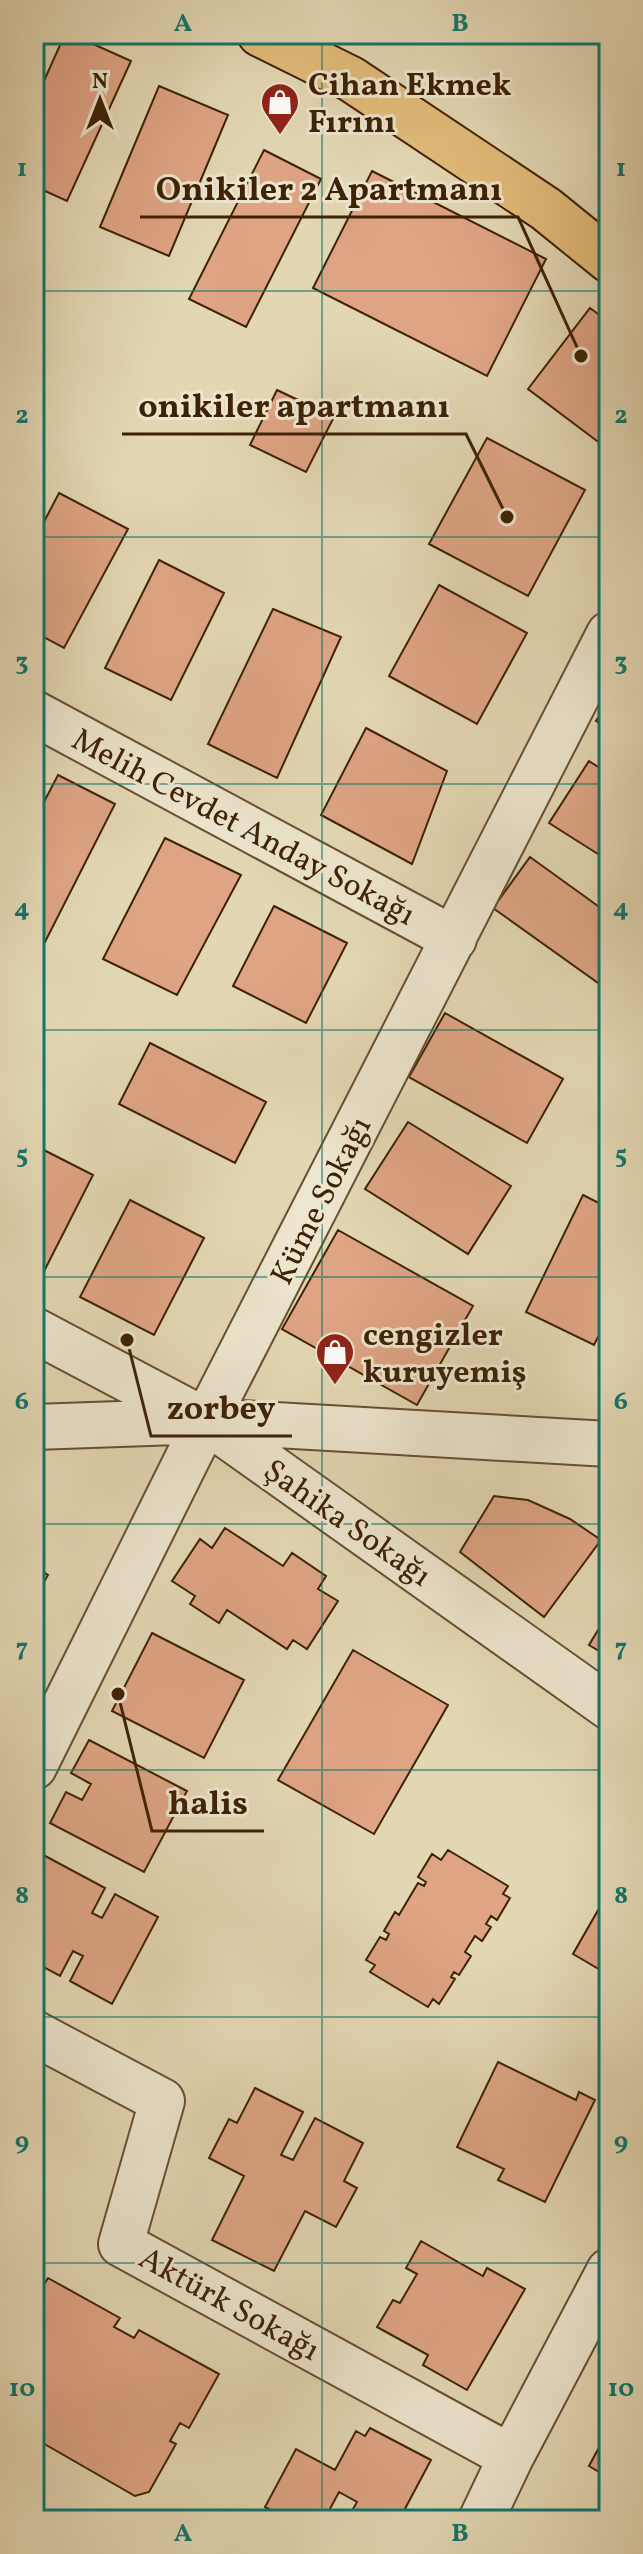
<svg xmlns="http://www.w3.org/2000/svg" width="643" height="2554" font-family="Vollkorn,serif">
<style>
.building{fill:#dea484;stroke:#3d2205;stroke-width:2}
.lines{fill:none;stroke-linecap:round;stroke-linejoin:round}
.minor-casing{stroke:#664f30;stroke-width:48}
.major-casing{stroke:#3d2205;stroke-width:48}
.minor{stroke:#ede5ce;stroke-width:44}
.major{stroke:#e2bc7a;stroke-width:44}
.grid{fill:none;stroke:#0f766e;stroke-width:2;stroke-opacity:0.55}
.labels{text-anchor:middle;stroke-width:6;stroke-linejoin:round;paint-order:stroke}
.poi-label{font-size:32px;font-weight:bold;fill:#3d2205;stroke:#ede5ce;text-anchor:start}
.street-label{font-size:32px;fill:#3d2205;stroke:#ede5ce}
.leader{fill:none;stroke:#3d2205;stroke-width:3}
.callout-dot{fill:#3d2205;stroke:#ede5ce;stroke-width:3}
.callout-label{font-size:34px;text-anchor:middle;font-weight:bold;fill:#3d2205;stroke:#ede5ce;stroke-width:6;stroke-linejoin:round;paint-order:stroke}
.neatline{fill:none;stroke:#0f766e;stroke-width:3}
.grid-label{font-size:26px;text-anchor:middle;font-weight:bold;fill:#0f766e}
</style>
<rect width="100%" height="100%" fill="#e3d7b3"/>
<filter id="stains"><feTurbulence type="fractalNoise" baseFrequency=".0025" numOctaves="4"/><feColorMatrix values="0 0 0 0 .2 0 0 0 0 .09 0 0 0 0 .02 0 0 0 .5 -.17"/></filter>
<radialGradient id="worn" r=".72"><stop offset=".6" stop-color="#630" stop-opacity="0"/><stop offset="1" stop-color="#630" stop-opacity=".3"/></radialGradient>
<!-- building -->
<path class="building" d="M65 34H71L131 61 67 201 34 186V103Z
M159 86 228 115 169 256 100 227Z
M264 150 321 179 246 327 189 299Z
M372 171 546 259 487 376 313 288Z
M590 308 609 322V450L528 389Z
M277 390 334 417 306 472 250 445Z
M487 438 585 490 528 596 429 544Z
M59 493 128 529 64 648 34 632V541Z
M159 560 224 593 171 700 105 668Z
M439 585 527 633 477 724 389 676Z
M273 609 341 637 277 778 208 744Z
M609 700V729L596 721Z
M366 728 447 771 412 864 321 815Z
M589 761 609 774V861L549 823Z
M58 775 115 804 45 942 34 937V821Z
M165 838 241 875 177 995 103 959Z
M530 857 609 914 608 990 493 908Z
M274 906 347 943 306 1023 233 986Z
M445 1013 563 1079 527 1143 409 1077Z
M150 1043 266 1102 235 1163 119 1104Z
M408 1122 511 1186 468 1254 365 1189Z
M34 1145 93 1175 35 1289 34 1288Z
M583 1195 609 1208V1315L594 1345 526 1312Z
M130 1200 204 1238 154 1335 80 1297Z
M338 1230 473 1306 417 1405 282 1329Z
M494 1496 528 1500 570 1519 601 1540 544 1617 460 1552Z
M225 1528 283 1566 292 1553 326 1576 318 1589 338 1601 307 1649 293 1640 287 1649 227 1610 219 1623 190 1604 195 1596 172 1581 200 1539 212 1548Z
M34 1567 48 1575 34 1600Z
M609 1612V1657L589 1645Z
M152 1633 244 1680 204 1758 112 1711Z
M353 1650 448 1705 374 1834 278 1780Z
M89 1740 187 1791 144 1872 50 1823 66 1792 82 1800 91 1784 71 1773Z
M34 1850 105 1888 92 1913 102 1918 115 1894 158 1917 112 2004 70 1981 83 1956 73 1951 60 1976 34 1962Z
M448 1850 508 1886 503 1894 510 1898 497 1920 491 1916 486 1924 491 1927 482 1941 475 1936 465 1952 471 1956 459 1975 454 1972 451 1977 455 1979 439 2004 433 1999 428 2007 370 1972 375 1965 366 1960 380 1937 386 1940 389 1934 384 1931 395 1912 399 1915 418 1883 424 1886 426 1882 418 1877 432 1854 441 1860Z
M609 1891V1975L573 1954Z
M498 2062 576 2100 579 2092 595 2100 545 2202 498 2180 504 2169 457 2147Z
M255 2088 303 2112 281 2155 293 2160 315 2118 363 2143 344 2181 357 2188 336 2227 305 2211 274 2271 212 2240 244 2176 209 2158 229 2119 237 2123Z
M421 2241 483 2276 487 2268 525 2289 467 2390 423 2365 428 2355 377 2327 393 2300 400 2303 417 2274 406 2268Z
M48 2278 120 2318 114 2327 134 2338 139 2330 219 2374 189 2428 180 2423 170 2441 176 2444 149 2492 135 2496 34 2438V2284L36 2281 43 2286Z
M370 2428 431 2460 399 2520 388 2516 387 2520H373L353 2509 357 2502 339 2492 324 2520H289L265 2507 296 2449 335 2470 356 2431 365 2436Z
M609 2429V2478L589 2466Z"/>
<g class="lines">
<defs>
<path id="minor" d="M34 713 454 939
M34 1330 206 1421 609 1707
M34 1427 206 1421 609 1444
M34 1767 206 1421 609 634
M34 2033 162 2101 121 2244 511 2457
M481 2520 511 2457 609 2271"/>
<path id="major" d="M260 34 351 79 546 209 609 260"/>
</defs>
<!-- minor casing -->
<use href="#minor" class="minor-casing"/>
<!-- major casing -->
<use href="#major" class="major-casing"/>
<!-- minor -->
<use href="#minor" class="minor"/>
<!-- major -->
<use href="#major" class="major"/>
</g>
<!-- grid -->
<path class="grid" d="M322 34V2520M34 291H609M34 537H609M34 784H609M34 1030H609M34 1277H609M34 1524H609M34 1770H609M34 2017H609M34 2263H609"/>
<!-- icons -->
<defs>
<symbol id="shop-pin" viewBox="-11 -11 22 30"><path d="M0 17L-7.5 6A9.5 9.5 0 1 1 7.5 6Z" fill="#8f2418" stroke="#ede5ce"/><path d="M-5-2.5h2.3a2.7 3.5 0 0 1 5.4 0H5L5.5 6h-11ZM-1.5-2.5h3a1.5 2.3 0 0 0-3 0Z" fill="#fff"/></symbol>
</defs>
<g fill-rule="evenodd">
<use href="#shop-pin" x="258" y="80" width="44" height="60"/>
<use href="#shop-pin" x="313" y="1330" width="44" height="60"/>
</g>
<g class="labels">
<!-- poi labels -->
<g class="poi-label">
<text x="308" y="95">Cihan Ekmek<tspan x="308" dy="37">Fırını</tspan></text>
<text x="363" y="1345">cengizler<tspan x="363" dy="37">kuruyemiş</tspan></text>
</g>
<!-- street labels -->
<g class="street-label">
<text transform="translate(244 826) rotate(28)" y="11">Melih Cevdet Anday Sokağı</text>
<text transform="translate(320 1200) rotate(-63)" y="11">Küme Sokağı</text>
<text transform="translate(348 1522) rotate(35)" y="11">Şahika Sokağı</text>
<text transform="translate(230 2303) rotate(29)" y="11">Aktürk Sokağı</text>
</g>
</g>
<!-- callouts -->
<path class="leader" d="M581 356L518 217H140M507 517L466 434H122M127 1340L151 1436H292M118 1694L152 1831H264"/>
<g class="callout-dot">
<circle cx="581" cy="356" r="8"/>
<circle cx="507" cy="517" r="8"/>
<circle cx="127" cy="1340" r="8"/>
<circle cx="118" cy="1694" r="8"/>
</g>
<g class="callout-label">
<text x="329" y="200">Onikiler 2 Apartmanı</text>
<text x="294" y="417">onikiler apartmanı</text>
<text x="221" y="1419">zorbey</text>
<text x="208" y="1814">halis</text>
</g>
<!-- margin -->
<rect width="643" height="2554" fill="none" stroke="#e3d7b3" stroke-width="88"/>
<!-- north arrow -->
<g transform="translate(100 100)" stroke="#ede5ce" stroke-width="6" paint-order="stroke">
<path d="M0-6L14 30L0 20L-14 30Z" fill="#3d2205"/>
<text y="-12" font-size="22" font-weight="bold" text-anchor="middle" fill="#3d2205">N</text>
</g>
<rect x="44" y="44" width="555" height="2466" class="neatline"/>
<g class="grid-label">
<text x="183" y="31">A</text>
<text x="460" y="31">B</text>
<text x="22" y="176">1</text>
<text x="621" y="176">1</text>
<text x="22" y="423">2</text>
<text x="621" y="423">2</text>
<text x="22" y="670">3</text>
<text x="621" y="670">3</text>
<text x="22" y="916">4</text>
<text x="621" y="916">4</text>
<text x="22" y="1163">5</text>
<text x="621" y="1163">5</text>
<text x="22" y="1409">6</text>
<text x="621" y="1409">6</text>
<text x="22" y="1656">7</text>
<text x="621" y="1656">7</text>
<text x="22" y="1903">8</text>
<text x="621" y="1903">8</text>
<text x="22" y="2149">9</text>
<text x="621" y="2149">9</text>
<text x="22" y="2396">10</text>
<text x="621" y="2396">10</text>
<text x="183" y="2541">A</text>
<text x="460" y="2541">B</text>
</g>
<rect width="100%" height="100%" filter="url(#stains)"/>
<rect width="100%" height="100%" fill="url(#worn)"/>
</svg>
